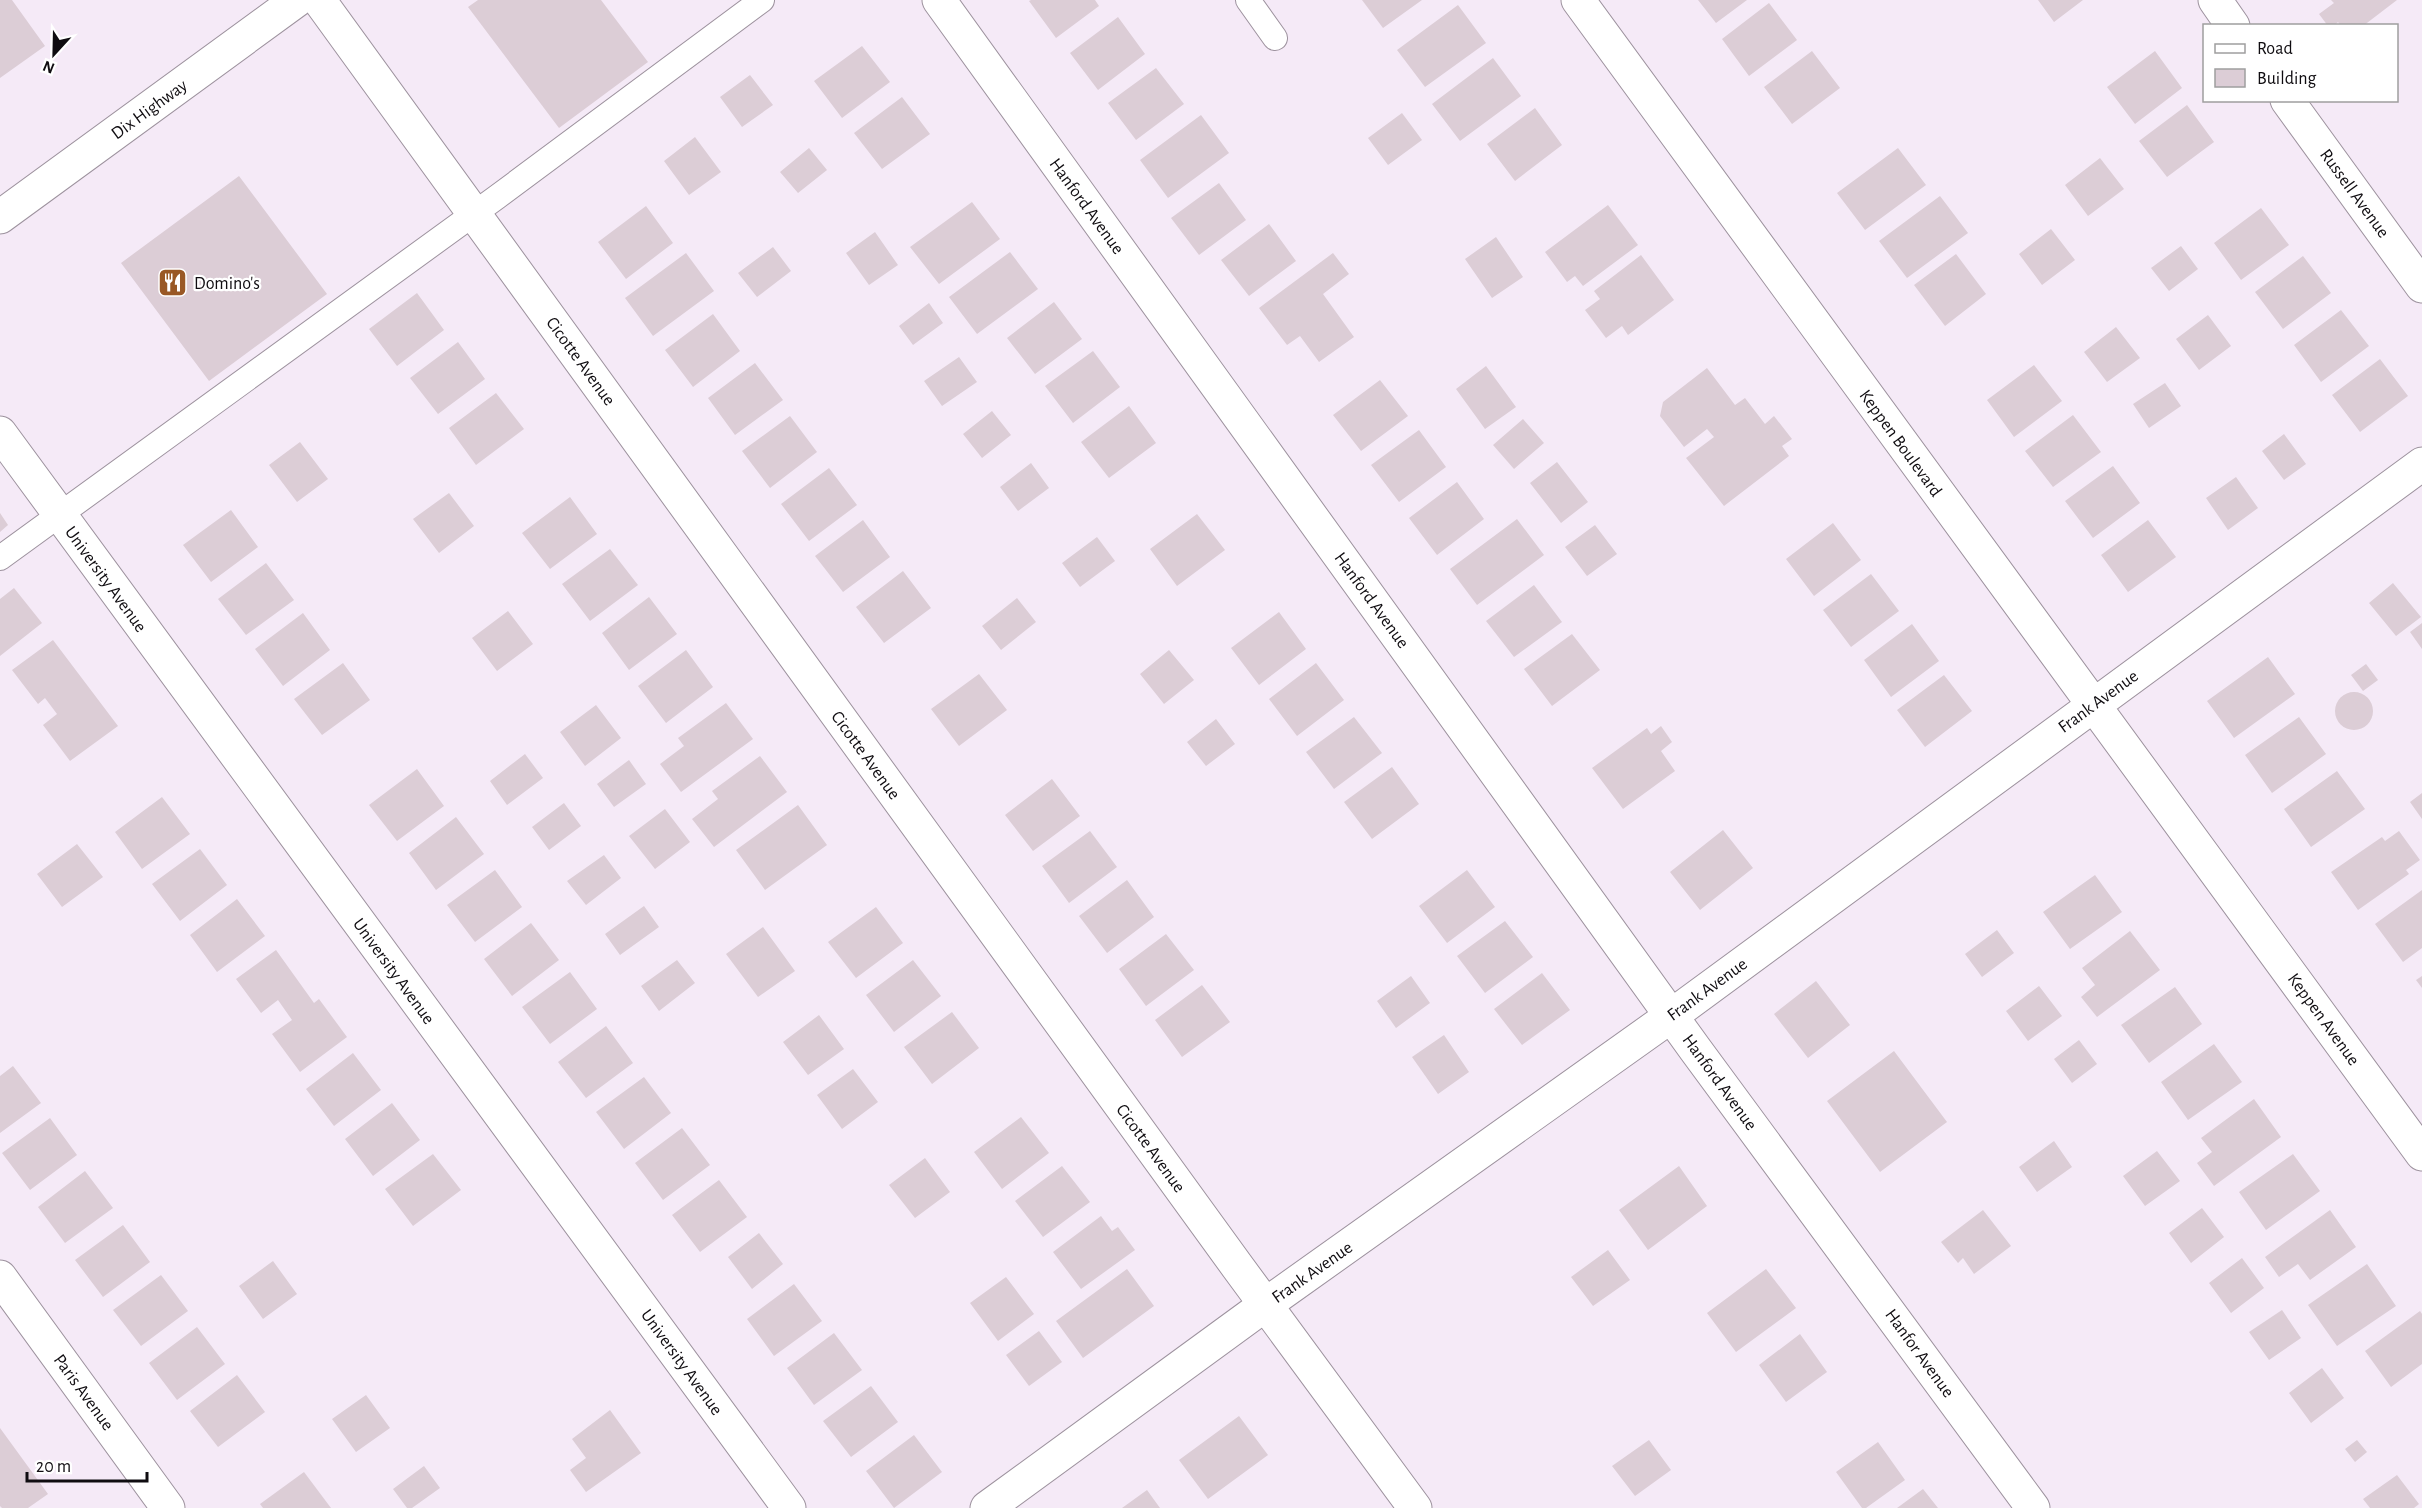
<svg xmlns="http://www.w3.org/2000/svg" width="2422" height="1508" font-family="'Alegreya Sans',sans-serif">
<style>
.building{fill:#dccdd6}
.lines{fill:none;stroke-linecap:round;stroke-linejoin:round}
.lane-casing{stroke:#9d929e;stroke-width:26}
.street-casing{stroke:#9d929e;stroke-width:35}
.secondary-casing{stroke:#9d929e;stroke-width:35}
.lane{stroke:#fff;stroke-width:24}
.street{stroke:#fff;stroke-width:33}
.secondary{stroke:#fff;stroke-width:33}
.labels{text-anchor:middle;stroke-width:4.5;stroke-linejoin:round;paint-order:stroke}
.street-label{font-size:18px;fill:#0f0c10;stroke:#fff}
.poi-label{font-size:18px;fill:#0f0c10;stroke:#fff;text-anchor:start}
</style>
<rect width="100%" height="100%" fill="#f5eaf7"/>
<!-- building -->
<path class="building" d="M0 0H12L45 46 0 78Z
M478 0H601L648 62 559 128 468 7Z
M1031 0H1095L1099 6 1056 38 1029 1Z
M1362 0H1422L1383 28Z
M1698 0H1747L1716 23Z
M2038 0H2083L2054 22Z
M2331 0H2397L2363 26H2341L2338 22 2334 26H2328L2319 14 2334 3Z
M1769 3 1797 40 1749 76 1722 39Z
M1458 5 1486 43 1425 87 1397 50Z
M1118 17 1145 54 1098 90 1070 53Z
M862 46 890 82 842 118 814 81Z
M1812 51 1840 88 1792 124 1764 87Z
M2155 51 2182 88 2135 124 2107 87Z
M1493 58 1521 96 1460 141 1432 104Z
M1156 68 1184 104 1136 140 1108 103Z
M750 75 773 105 742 127 720 97Z
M902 97 930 134 882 169 854 133Z
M2187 105 2214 142 2167 177 2139 141Z
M1535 108 1562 145 1515 181 1487 144Z
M1402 113 1422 140 1388 165 1368 138Z
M1201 115 1229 153 1168 198 1140 160Z
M695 137 721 172 689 195 664 161Z
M809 148 827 170 798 193 780 172Z
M1898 148 1926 185 1865 230 1837 193Z
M2100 158 2124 189 2088 216 2065 185Z
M239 176 327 294 209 381 121 263Z
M1219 183 1246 220 1199 255 1171 218Z
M1940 196 1968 233 1907 278 1879 241Z
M972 202 1000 239 939 284 910 247Z
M1608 205 1638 245 1583 286 1575 276 1567 282 1545 252Z
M646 206 673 243 626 279 598 242Z
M2261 208 2289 245 2241 280 2214 243Z
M1269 224 1296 261 1249 296 1221 260Z
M2051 229 2075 260 2042 285 2019 254Z
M875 232 898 265 869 285 846 253Z
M1496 237 1523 277 1492 298 1465 259Z
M2181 246 2198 269 2169 291 2151 268Z
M773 247 791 271 757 297 738 273Z
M1010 252 1038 289 977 334 949 297Z
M686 253 714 291 653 336 625 298Z
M1333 253 1349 274 1323 294 1354 337 1319 362 1300 336 1287 345 1259 308Z
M1956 254 1986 294 1945 326 1914 285Z
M1641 255 1674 300 1628 335 1622 326 1606 338 1585 310 1600 299 1594 291Z
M2303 256 2331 293 2283 329 2255 292Z
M417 293 444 330 397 366 369 329Z
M1054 302 1082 339 1035 374 1007 338Z
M929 303 943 323 913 345 899 326Z
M2341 310 2369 346 2321 382 2294 345Z
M713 314 740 351 693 387 665 350Z
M2208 315 2231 346 2199 370 2176 339Z
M2116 327 2140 358 2107 382 2084 352Z
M458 342 485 379 438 414 410 378Z
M1093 351 1120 387 1073 423 1045 386Z
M959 357 977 382 942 406 924 381Z
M2380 359 2408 396 2360 432 2332 395Z
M755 363 783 400 735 435 708 398Z
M2034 365 2062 401 2014 437 1987 400Z
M1486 366 1516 407 1485 429 1456 389Z
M1707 368 1735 405 1745 398 1765 424 1774 416 1792 439 1782 446 1789 456 1724 506 1686 458 1714 437 1707 429 1684 447 1660 416 1663 402Z
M1380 380 1408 416 1361 451 1333 415Z
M2165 383 2181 406 2149 428 2133 404Z
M496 393 524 429 476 465 449 428Z
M1129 406 1156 443 1109 478 1081 442Z
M992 411 1011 435 982 458 963 434Z
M2073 415 2101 452 2053 487 2025 451Z
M790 416 817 452 770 488 742 451Z
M1523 419 1544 443 1514 469 1493 445Z
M1419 430 1446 467 1399 502 1371 465Z
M2284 434 2306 464 2284 480 2262 451Z
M300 442 328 479 297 502 269 465Z
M1557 462 1588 502 1561 523 1530 483Z
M1031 463 1049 488 1018 511 1000 487Z
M2113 466 2140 503 2093 538 2065 501Z
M829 468 857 505 809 541 781 504Z
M2236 477 2258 508 2228 530 2206 498Z
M1457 482 1484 519 1437 555 1409 518Z
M449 493 474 526 439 553 413 519Z
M570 497 597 534 550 569 522 533Z
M231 510 258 547 211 582 183 545Z
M0 513 8 525 0 532Z
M1197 514 1225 550 1177 586 1150 549Z
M1517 519 1544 555 1477 605 1450 569Z
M863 520 890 557 843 592 815 556Z
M2148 520 2176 557 2128 592 2101 555Z
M1833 523 1861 560 1814 596 1786 559Z
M1595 525 1617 554 1587 576 1565 547Z
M1097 537 1115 561 1080 587 1062 563Z
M610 549 638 585 590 621 562 584Z
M266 563 294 600 246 635 218 599Z
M903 571 931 608 884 643 856 607Z
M1871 574 1899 611 1851 647 1823 610Z
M2393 583 2421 617 2396 636 2369 603Z
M1534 585 1562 622 1514 657 1486 621Z
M14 588 42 623 0 656V599Z
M649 597 677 634 629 670 602 633Z
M1017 598 1036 622 1001 650 982 626Z
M508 611 533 644 497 671 472 638Z
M1279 612 1306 649 1259 685 1231 648Z
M303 613 330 650 283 686 255 649Z
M2422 623V649L2410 632Z
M1912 624 1939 661 1891 697 1864 660Z
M1572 634 1600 670 1552 706 1524 669Z
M53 640 118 726 70 761 43 725 57 714 45 698 38 704 12 670Z
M686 650 713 687 666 723 638 686Z
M1169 650 1194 680 1164 704 1140 674Z
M2268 657 2295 694 2234 738 2207 701Z
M343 663 370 700 322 735 294 699Z
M1316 663 1344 700 1297 736 1269 699Z
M2366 664 2378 680 2363 691 2351 675Z
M979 674 1007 710 959 746 931 709Z
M1944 675 1972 711 1925 747 1897 710Z
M2335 711a19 19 0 1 1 38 0a19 19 0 1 1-38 0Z
M726 703 753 739 681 792 660 764 684 746 678 738Z
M596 705 621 738 585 766 560 732Z
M1354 717 1382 753 1334 789 1306 752Z
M2299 717 2326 754 2272 793 2245 755Z
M1216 719 1235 744 1206 766 1187 742Z
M1661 726 1672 742 1661 751 1675 771 1623 809 1592 768 1647 728 1651 734Z
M525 754 543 778 507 805 490 781Z
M760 756 787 792 714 847 692 819 718 799 712 791Z
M629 760 646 784 614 807 597 784Z
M1392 767 1419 804 1372 839 1344 802Z
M417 769 444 806 397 841 369 805Z
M2337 771 2365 809 2311 847 2284 809Z
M1052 779 1080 816 1033 851 1005 815Z
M2422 793V819L2410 802Z
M162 797 190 834 142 869 115 832Z
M564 803 581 826 549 850 532 827Z
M798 805 827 845 765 890 736 850Z
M665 809 690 842 655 869 629 836Z
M456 817 484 854 436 890 409 853Z
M1723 830 1753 868 1700 910 1670 872Z
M1090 831 1117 867 1069 903 1042 866Z
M2399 831 2420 860 2406 870 2409 874 2358 910 2331 872 2382 837 2385 841Z
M77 844 103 877 62 907 37 874Z
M200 849 227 885 180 921 152 884Z
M604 855 621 878 586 905 567 881Z
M495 870 522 907 475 942 447 905Z
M1467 870 1495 907 1447 943 1419 906Z
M2095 875 2122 912 2070 949 2043 912Z
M1127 880 1154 917 1107 953 1079 916Z
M2422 890V948L2403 962 2375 924Z
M237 899 265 936 217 972 190 935Z
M644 906 659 927 620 955 605 934Z
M876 907 903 943 856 978 828 942Z
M1505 921 1533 957 1485 993 1457 956Z
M531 923 559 960 512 996 484 959Z
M763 927 795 971 758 997 726 954Z
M1997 930 2014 953 1982 977 1965 954Z
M2130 931 2160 970 2097 1017 2081 997 2095 985 2082 968Z
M1166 934 1194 970 1146 1006 1119 969Z
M276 950 314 1003 319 999 347 1037 300 1072 272 1034 292 1020 278 1000 261 1013 236 979Z
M677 960 695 983 659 1011 641 986Z
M913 960 941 996 894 1032 866 995Z
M570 972 597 1009 550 1044 522 1007Z
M1542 973 1570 1010 1522 1045 1494 1009Z
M1411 976 1430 1003 1396 1028 1377 1001Z
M2422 976V988L2416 980Z
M1816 981 1850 1025 1808 1058 1774 1014Z
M1202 985 1230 1022 1182 1057 1155 1020Z
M2039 986 2062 1016 2028 1041 2006 1011Z
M2175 987 2202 1024 2149 1063 2121 1025Z
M952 1012 979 1048 932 1084 904 1047Z
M819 1015 844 1049 808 1075 783 1042Z
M606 1026 633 1063 586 1098 558 1062Z
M1444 1035 1469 1072 1438 1094 1412 1057Z
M2079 1040 2097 1064 2072 1083 2054 1059Z
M2214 1044 2242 1082 2188 1120 2161 1082Z
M1894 1051 1947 1122 1880 1172 1827 1101Z
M353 1053 381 1090 334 1126 306 1089Z
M13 1066 41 1103 0 1133V1076Z
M853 1069 878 1102 842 1129 817 1095Z
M644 1077 671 1113 624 1149 596 1112Z
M2254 1099 2281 1137 2214 1186 2197 1163 2212 1152 2201 1138Z
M392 1103 420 1140 373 1176 345 1139Z
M1021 1117 1049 1153 1002 1189 974 1152Z
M50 1118 77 1155 30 1190 2 1153Z
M682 1128 710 1165 663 1200 635 1163Z
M2054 1141 2072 1167 2037 1192 2019 1167Z
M2157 1151 2180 1181 2145 1206 2123 1176Z
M433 1154 461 1190 413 1226 385 1189Z
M2293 1154 2320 1191 2266 1230 2239 1192Z
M925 1158 950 1192 915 1218 889 1185Z
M1062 1166 1090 1202 1043 1237 1015 1201Z
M1679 1166 1707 1206 1648 1250 1619 1210Z
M85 1171 113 1208 65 1243 38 1207Z
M719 1180 747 1217 700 1252 672 1215Z
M2202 1208 2224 1237 2191 1263 2169 1233Z
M1983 1210 2011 1246 1974 1274 1963 1258 1958 1263 1941 1242Z
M2330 1210 2356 1247 2310 1280 2298 1264 2279 1277 2265 1257Z
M1101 1216 1112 1231 1118 1227 1135 1250 1081 1289 1053 1252Z
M123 1225 150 1262 103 1297 75 1260Z
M759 1233 783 1264 752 1289 728 1257Z
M1608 1250 1630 1280 1593 1306 1571 1277Z
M2242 1258 2264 1288 2231 1313 2209 1283Z
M273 1261 297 1294 263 1319 239 1286Z
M2367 1264 2396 1306 2337 1346 2308 1305Z
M1127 1269 1154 1306 1083 1358 1056 1321Z
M1766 1269 1796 1308 1736 1352 1707 1313Z
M161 1275 188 1311 141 1346 113 1310Z
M1006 1277 1034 1314 998 1341 970 1303Z
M794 1284 822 1321 774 1356 747 1319Z
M2282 1310 2301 1338 2269 1360 2249 1332Z
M2420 1311 2422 1314V1364L2391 1387 2365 1351Z
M197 1327 225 1364 177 1400 149 1363Z
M1039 1331 1062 1362 1029 1386 1006 1355Z
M834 1333 862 1370 814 1405 787 1368Z
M1800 1334 1827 1372 1786 1402 1759 1365Z
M2322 1368 2344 1398 2311 1423 2289 1393Z
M237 1375 265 1412 218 1447 190 1411Z
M871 1386 898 1422 851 1457 823 1421Z
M366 1395 390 1428 356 1452 332 1419Z
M610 1410 641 1453 586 1492 570 1470 586 1458 572 1439Z
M1239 1416 1268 1455 1208 1499 1179 1460Z
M0 1428 48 1494 28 1508H2L0 1506Z
M914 1435 942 1472 894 1508 866 1471Z
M1649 1440 1671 1470 1635 1496 1612 1466Z
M2357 1440 2367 1452 2355 1462 2345 1449Z
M1878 1442 1905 1480 1866 1508H1862L1836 1472Z
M424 1466 440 1488 412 1508H407L393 1489Z
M304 1472 331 1508H263L260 1504Z
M2397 1475 2419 1504 2414 1508H2370L2363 1499Z
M1923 1489 1938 1508H1897Z
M1147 1490 1160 1508H1122Z"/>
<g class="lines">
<defs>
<path id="lane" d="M1248 0 1275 38
M0 558 497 197 762 0"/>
<path id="street" d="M939 0 1695 1049 2033 1508
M1578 0 2422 1154
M2215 0 2233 26
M2287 100 2422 286
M0 433 789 1508
M0 1277 168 1508
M987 1508 1265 1305 1671 1016 2422 464"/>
<path id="secondary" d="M319 0 1237 1266 1415 1508
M0 217 297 0"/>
</defs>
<!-- lane casing -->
<use href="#lane" class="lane-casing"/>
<!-- street casing -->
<use href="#street" class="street-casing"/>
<!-- secondary casing -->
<use href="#secondary" class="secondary-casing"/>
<!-- lane -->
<use href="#lane" class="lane"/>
<!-- street -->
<use href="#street" class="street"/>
<!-- secondary -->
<use href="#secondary" class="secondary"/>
</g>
<!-- icons -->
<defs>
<symbol id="restaurant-square" viewBox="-11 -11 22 22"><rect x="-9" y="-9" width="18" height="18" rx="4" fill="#995825" stroke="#fff"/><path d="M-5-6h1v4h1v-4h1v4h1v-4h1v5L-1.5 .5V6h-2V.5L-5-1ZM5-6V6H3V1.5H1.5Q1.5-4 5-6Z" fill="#fff"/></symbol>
</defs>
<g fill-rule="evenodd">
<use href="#restaurant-square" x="156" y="266" width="33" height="33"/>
</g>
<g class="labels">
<!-- street labels -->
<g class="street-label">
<text transform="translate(149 109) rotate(-36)" y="6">Dix Highway</text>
<text transform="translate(2355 193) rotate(54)" y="6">Russell Avenue</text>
<text transform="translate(1087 206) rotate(54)" y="6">Hanford Avenue</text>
<text transform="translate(581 361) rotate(54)" y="6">Cicotte Avenue</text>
<text transform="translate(1901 443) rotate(54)" y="6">Keppen Boulevard</text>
<text transform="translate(106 579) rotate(54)" y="6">University Avenue</text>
<text transform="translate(1372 600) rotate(54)" y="6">Hanford Avenue</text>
<text transform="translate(2098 701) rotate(-36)" y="6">Frank Avenue</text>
<text transform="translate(866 755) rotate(54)" y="6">Cicotte Avenue</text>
<text transform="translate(394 971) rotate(54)" y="6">University Avenue</text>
<text transform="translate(1707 989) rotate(-36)" y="6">Frank Avenue</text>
<text transform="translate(2324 1019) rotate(54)" y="6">Keppen Avenue</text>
<text transform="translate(1720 1082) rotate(54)" y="6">Hanford Avenue</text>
<text transform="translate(1151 1148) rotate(54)" y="6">Cicotte Avenue</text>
<text transform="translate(1312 1272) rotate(-35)" y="6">Frank Avenue</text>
<text transform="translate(1920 1353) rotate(54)" y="6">Hanfor Avenue</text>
<text transform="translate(682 1362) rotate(54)" y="6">University Avenue</text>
<text transform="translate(84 1392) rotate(54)" y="6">Paris Avenue</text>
</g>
<!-- poi labels -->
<g class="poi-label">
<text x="194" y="289">Domino's</text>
</g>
</g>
<!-- legend -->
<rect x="2203" y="24" width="195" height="78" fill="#ffffff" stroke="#9f9e9f" stroke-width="1.5"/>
<rect x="2215" y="44" width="30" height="9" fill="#ffffff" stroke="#9f9e9f" stroke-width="1.5"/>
<text x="2257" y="54" font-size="18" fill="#0f0c10">Road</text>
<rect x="2215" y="69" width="30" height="18" fill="#dccdd6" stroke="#9f9e9f" stroke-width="1.5"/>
<text x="2257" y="84" font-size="18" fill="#0f0c10">Building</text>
<!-- north arrow -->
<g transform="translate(54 54) rotate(202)" stroke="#ffffff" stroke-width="4.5" paint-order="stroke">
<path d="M0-4.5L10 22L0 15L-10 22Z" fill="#0f0c10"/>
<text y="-9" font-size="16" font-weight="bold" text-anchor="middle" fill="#0f0c10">N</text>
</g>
<!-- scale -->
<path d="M27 1472v9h120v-9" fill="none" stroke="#0f0c10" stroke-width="3"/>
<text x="36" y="1472" font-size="18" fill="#0f0c10" stroke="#ffffff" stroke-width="4.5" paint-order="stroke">20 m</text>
</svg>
